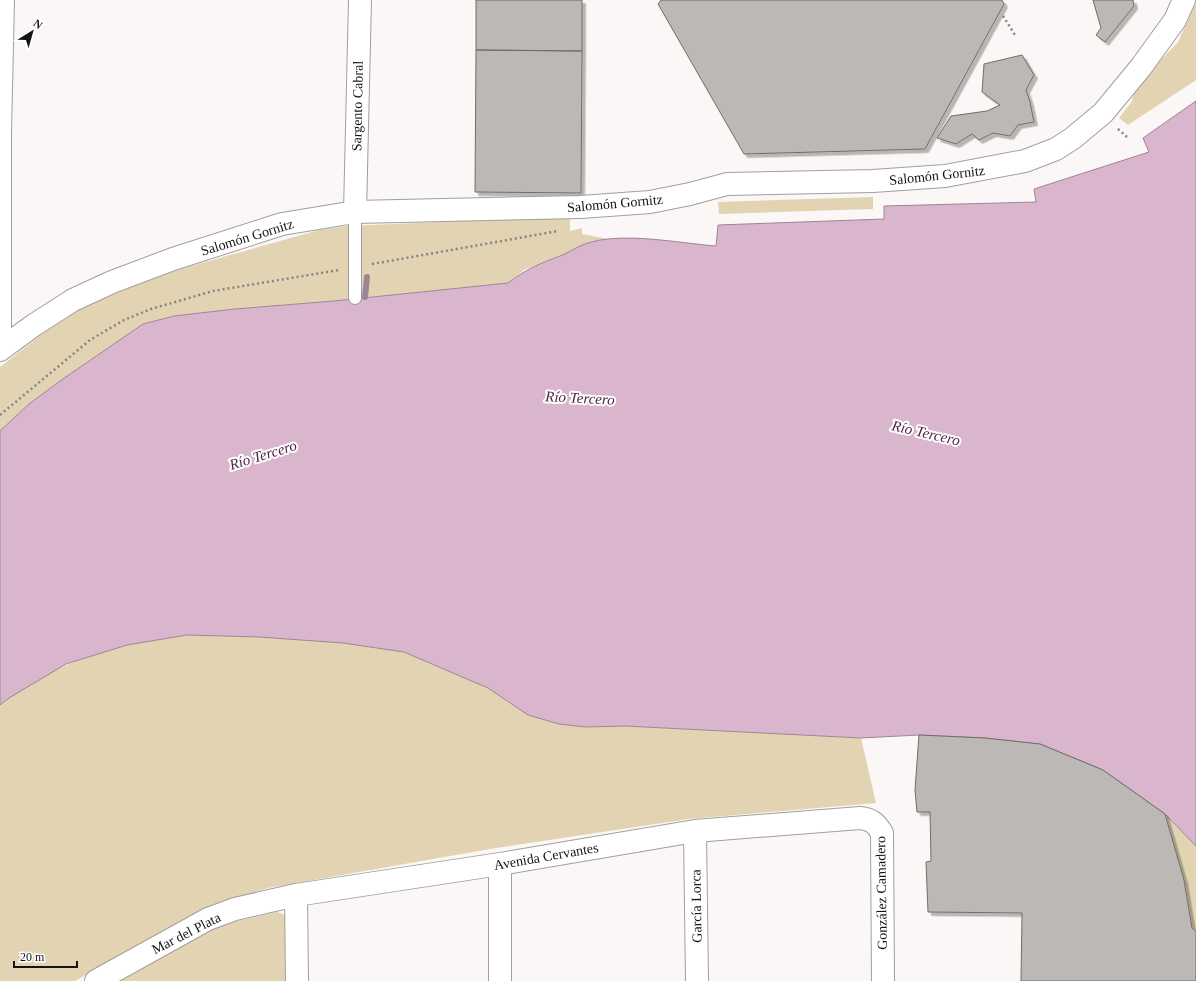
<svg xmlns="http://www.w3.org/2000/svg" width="1196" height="981" font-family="Georgia,serif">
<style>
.green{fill:#e2d4b2}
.water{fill:#d9b6cd;stroke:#9e8596}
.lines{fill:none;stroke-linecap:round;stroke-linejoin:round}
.stream{stroke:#9e8596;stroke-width:6}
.building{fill:#bbb8b5;stroke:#6f6d6b;filter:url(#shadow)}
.lane-casing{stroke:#a29e9d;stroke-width:14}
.street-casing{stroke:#a29e9d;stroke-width:24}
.path{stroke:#868383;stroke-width:2.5;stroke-dasharray:2 3;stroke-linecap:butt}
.lane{stroke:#fff;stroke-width:12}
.street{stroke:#fff;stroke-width:22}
.labels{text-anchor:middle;stroke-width:4;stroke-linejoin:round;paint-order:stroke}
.street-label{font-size:14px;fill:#151414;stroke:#fff}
.water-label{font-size:15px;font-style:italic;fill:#502343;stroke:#fff}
</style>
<defs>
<filter id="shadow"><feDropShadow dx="3.5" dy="3.5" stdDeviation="0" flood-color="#0004"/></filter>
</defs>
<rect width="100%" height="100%" fill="#fbf7f6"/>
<!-- green -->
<path class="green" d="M1196 3V80L1128 125 1119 118 1133 100 1132 99 1137 85 1178 42Z
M873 197V209L719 214 718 202Z
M570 216V231L582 228V234L608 239 585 244 562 255 524 270 508 283 334 301 235 309 174 316 143 324 60 381 29 404 0 431V367L68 314 98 298 163 274 319 230 347 226Z
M187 635 259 637 343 643 404 652 488 688 528 715 585 727 625 726 861 738 876 803 689 819 490 849 268 888 215 905 75 981H0V705C34 676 83 656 126 645 145 640 167 638 187 635Z
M1165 814 1196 846V931L1192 928 1184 880Z
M277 912 286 915 290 981H119L220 925Z"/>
<!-- water -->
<path class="water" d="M1196 101V846L1165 814 1103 770 1040 744 985 738 919 735 861 738 625 726 585 727 559 724 528 715 488 688 404 652 343 643 259 637 187 635 127 645 66 664 9 698 0 705V431L29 404 60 381 143 324 174 316 235 309 334 301 508 283C526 269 539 264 560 256 568 253 576 247 585 244 621 231 677 243 716 246L718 225 884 219V206L1036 202 1034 189 1149 152 1143 138Z"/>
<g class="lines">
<!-- stream -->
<path class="stream" d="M365 297 367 277"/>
</g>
<!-- building -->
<path class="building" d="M476 0H582V51L476 50Z
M661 0H1002L1004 4 925 149 744 154 658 4Z
M1093 0H1133L1134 6 1105 42 1096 35 1101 28Z
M476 50 582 51 581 193 475 192Z
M1022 55 1034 75 1026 90 1030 102 1034 122 1018 125 1010 136 993 133 979 140 972 134 956 144 937 138 951 116 987 111 1000 105 982 92 984 64Z
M919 735 985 738 1040 744 1103 770 1165 814 1184 880 1192 928 1196 931V981H1021L1022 913 928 912 926 862 931 861 930 812H917L915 790Z"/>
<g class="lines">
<defs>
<path id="lane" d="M355 212V298"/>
<path id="street" d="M355 212 360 0
M0 350 34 325 73 300 112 282 173 259 282 224 355 212 581 207 650 202 690 194 727 184 873 181 945 176 1025 161 1056 149 1073 138 1103 113 1141 67 1175 20 1184 0
M0 350V133L3 0
M695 831 697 981
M500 864V981
M296 895 297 981
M96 981 208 919 235 909 296 895 500 864 695 831 860 818C871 819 876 823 882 833L883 981"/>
</defs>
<!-- lane casing -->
<use href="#lane" class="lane-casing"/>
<!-- street casing -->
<use href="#street" class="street-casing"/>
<!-- path -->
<path class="path" d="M1003 16 1015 35
M1118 129 1127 137
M372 264 558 231
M0 415 90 340 124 320 151 309 213 291 339 270"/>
<!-- lane -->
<use href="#lane" class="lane"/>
<!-- street -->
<use href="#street" class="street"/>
</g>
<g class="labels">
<!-- street labels -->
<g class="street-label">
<text transform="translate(357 106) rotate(-89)" y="5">Sargento Cabral</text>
<text transform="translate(937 175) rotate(-6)" y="5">Salomón Gornitz</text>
<text transform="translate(615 203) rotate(-5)" y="5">Salomón Gornitz</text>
<text transform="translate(247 237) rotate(-17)" y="5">Salomón Gornitz</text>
<text transform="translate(546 856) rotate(-10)" y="5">Avenida Cervantes</text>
<text transform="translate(881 893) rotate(-91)" y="5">González Camadero</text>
<text transform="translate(696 906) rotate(-91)" y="5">García Lorca</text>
<text transform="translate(186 933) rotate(-27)" y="5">Mar del Plata</text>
</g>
<!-- water labels -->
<g class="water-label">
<text transform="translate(580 398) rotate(3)" y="5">Río Tercero</text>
<text transform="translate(926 433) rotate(13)" y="5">Río Tercero</text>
<text transform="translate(263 455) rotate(-17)" y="5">Río Tercero</text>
</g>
</g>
<!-- north arrow -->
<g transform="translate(32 32) rotate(37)" stroke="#ffffff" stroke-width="3" paint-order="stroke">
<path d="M0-3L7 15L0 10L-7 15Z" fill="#151414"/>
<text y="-6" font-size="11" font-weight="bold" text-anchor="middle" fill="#151414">N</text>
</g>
<!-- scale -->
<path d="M14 961v6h63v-6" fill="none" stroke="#151414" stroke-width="2"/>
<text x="20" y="961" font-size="12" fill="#151414" stroke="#ffffff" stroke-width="3" paint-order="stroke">20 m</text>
</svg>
